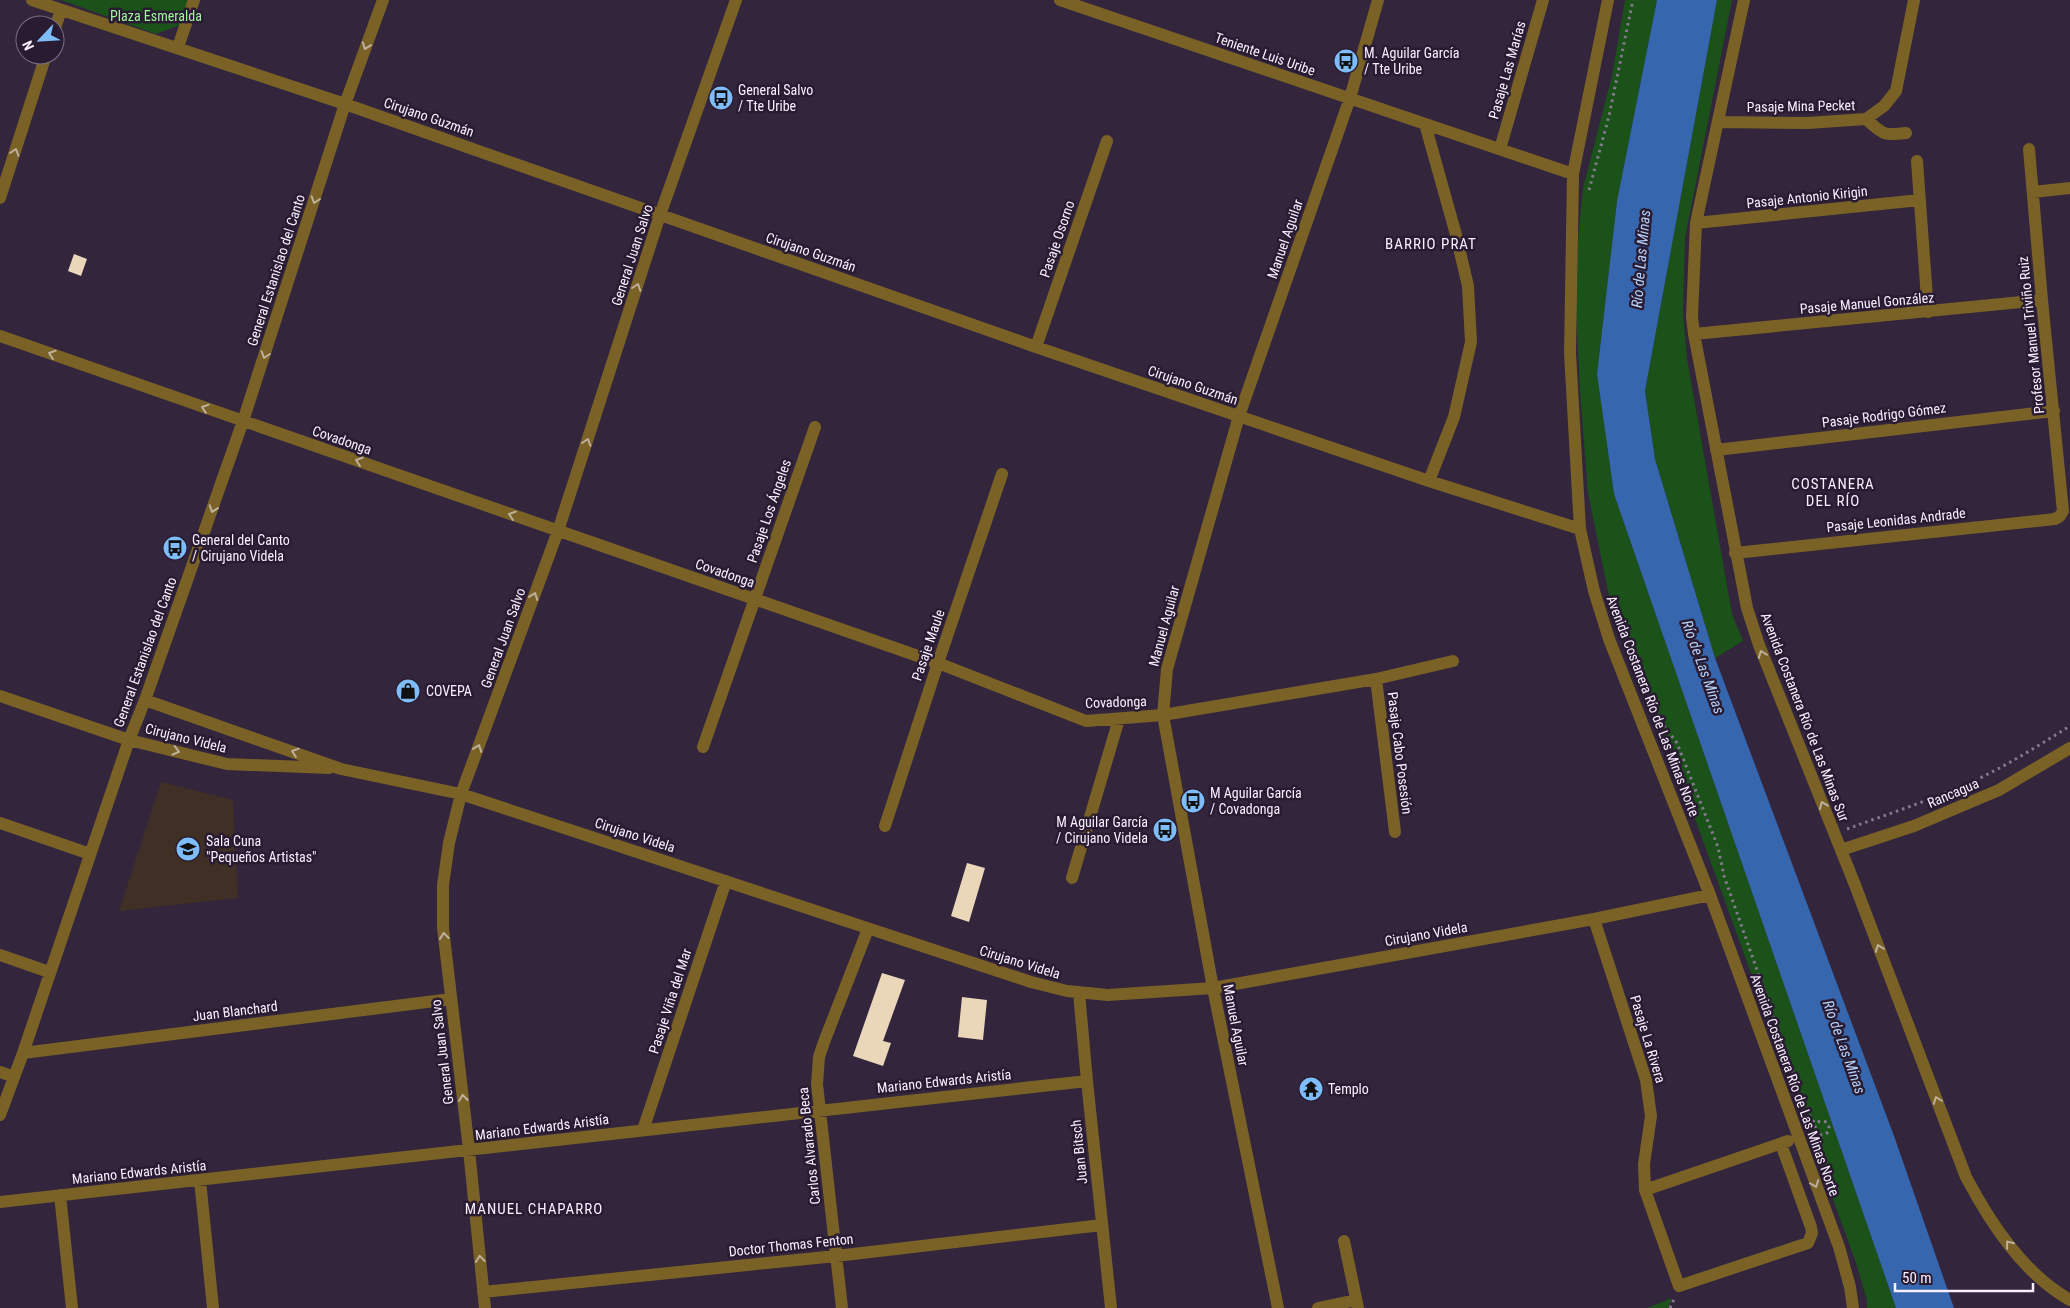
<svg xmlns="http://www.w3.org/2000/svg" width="2070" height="1308" font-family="'Roboto Condensed',sans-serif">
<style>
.education{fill:#402f25}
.green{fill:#1a521a}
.water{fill:#3666ad}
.building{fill:#ead6b9}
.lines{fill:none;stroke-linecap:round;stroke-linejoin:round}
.path{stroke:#857a8d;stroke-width:3;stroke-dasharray:2.5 4;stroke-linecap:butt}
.minor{stroke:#7a6227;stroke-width:12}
.oneway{stroke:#bfb09e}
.labels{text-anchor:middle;stroke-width:5;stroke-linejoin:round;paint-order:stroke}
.park-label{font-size:14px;fill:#9efa9b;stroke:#291b31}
.poi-label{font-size:14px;fill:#f8f0ff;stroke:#291b31;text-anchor:start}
.street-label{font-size:14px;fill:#f8f0ff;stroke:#291b31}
.neighbourhood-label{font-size:15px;letter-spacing:1px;fill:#f8f0ff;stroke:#291b31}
.water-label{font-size:15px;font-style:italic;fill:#b7d2f9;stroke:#291b31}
</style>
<rect width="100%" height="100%" fill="#33253c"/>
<!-- education -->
<path class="education" d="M161 782 233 800 238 898 119 911Z"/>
<!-- green -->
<path class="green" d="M61 0H189L180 25 156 34Z
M1625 0H1657L1617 201 1597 374 1614 494 1896 1308H1867V1300L1855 1260 1678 772 1620 632 1608 591 1588 493 1580 392 1576 303 1578 239 1583 188 1612 76Z
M1717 0H1732L1685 238 1683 313 1687 359 1732 614 1743 641 1715 658 1655 459 1645 391Z
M1672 1298 1668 1308H1647Z"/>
<!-- water -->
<path class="water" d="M1657 0H1717L1645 391 1655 459 1715 658 1894 1136 1954 1308H1896L1614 494 1597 374 1617 201Z"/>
<!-- building -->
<path class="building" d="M74 254 87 259 81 276 68 271Z
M967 863 985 868 969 922 951 916Z
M882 973 905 980 883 1041 891 1043 883 1066 853 1056Z
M962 997 987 1000 983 1040 958 1037Z"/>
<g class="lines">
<!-- path -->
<path class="path" d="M1589 190 1609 116 1633 0
M1650 696 1663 724 1677 743 1718 847 1724 876 1797 1084
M1847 829C1891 813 1937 798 1980 778 2011 763 2041 744 2070 726
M1809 1115 1816 1125
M1815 1128a7 7 0 1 1 14 0a7 7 0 1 1-14 0Z
M1670 1308 1674 1299"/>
<!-- minor -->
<path class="minor" d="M32 0 345 104 1036 347 1429 481 1580 529
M1060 0 1573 174
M1608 0 1573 174 1570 353 1580 529 1594 591 1609 639 1710 895 1839 1247 1850 1287 1853 1308
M1744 0 1696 223 1692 317 1694 334 1747 608 1759 645 1855 885 1966 1177C1991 1224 2023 1273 2070 1300
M55 28 61 10
M178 47 194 0
M1866 119 1884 106 1896 91 1914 0
M1719 122 1808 123 1866 119C1882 134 1884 136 1906 133
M1425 124 1455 231 1468 286 1471 342 1454 417 1429 481
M1500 149 1543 0
M1917 161 1928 312
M2033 192 2070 188
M0 198 46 55
M1696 223 1920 200
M1694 334 2042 300
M0 336 938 663 1086 721 1163 715 1376 679 1453 661
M1036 347 1107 141
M1716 450 2054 411
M1735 553 2055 519 2060 516 2063 511 2042 300 2029 149
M1376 679 1395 832
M0 696 129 740 227 764 329 768
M145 700 341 769 461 794 1031 982 1067 991 1108 995 1213 988 1594 919 1710 895
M703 747 815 427
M0 823 90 854
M885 826 938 663 1002 474
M1841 850 1914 826 1999 790 2070 748
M1072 878 1119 719
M1594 919 1646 1080 1651 1116 1644 1164 1645 1190 1679 1286 1808 1243 1812 1233 1811 1227 1781 1144
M0 955 49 972
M1079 993 1087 1081 1111 1308
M23 1053 451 999
M0 1072 14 1077
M0 1115 23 1053 129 740 145 700 243 421 345 104 383 0
M643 1130 726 881
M200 1180 213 1308
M1645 1190 1788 1141
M60 1195 72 1308
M0 1202C363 1164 724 1119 1087 1081
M1344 1241 1358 1308
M483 1292 836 1256 1102 1225
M485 1308 469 1150 443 928V885L449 843 461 794 558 531 660 215 736 0
M842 1308 817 1084 819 1057 824 1042 868 929
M1278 1308 1213 988 1163 715 1167 669 1239 416 1350 98 1378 0
M1318 1308 1356 1300"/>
</g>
<!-- one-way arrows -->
<defs><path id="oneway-chevron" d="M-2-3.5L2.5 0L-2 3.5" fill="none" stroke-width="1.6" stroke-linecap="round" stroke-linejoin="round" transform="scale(1.25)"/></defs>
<g class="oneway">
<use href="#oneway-chevron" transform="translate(366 46) rotate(110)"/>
<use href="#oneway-chevron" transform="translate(15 152) rotate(-72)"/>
<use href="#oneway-chevron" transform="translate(315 200) rotate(108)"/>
<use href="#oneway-chevron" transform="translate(637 287) rotate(-72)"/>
<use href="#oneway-chevron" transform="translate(52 354) rotate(-161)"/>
<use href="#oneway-chevron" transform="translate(265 355) rotate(108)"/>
<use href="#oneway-chevron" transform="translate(205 408) rotate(-161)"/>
<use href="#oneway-chevron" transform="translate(587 442) rotate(-72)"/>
<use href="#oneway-chevron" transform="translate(359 461) rotate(-161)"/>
<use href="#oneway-chevron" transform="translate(213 509) rotate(109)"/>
<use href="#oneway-chevron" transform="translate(512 515) rotate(-161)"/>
<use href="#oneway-chevron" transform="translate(534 596) rotate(-70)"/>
<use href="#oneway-chevron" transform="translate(1762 654) rotate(-111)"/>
<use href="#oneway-chevron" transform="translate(478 748) rotate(-70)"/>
<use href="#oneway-chevron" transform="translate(176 751) rotate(14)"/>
<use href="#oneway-chevron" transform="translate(295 752) rotate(-161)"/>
<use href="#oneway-chevron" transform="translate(1823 805) rotate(-112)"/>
<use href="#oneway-chevron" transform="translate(444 936) rotate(-96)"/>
<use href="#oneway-chevron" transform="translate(1879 948) rotate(-111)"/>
<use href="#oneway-chevron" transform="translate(463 1098) rotate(-97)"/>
<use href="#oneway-chevron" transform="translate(1937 1100) rotate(-111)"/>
<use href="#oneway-chevron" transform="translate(1815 1184) rotate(69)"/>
<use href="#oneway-chevron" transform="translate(2009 1244) rotate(-128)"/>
<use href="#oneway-chevron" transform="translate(480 1259) rotate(-96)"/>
</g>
<!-- icons -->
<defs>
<symbol id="bus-disc" viewBox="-11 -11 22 22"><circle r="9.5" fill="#7ebdf9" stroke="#291b31"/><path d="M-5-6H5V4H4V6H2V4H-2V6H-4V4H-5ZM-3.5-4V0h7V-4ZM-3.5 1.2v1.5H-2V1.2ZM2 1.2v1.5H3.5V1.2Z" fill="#111"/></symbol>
<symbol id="shop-disc" viewBox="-11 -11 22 22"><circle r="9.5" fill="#7ebdf9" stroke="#291b31"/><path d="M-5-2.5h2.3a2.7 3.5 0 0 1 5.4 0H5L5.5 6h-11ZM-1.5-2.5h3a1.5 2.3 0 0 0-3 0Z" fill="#111"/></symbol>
<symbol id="school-disc" viewBox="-11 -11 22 22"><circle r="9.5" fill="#7ebdf9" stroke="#291b31"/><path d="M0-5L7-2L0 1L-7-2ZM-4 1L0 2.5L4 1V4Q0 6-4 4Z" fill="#111"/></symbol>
<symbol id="temple-disc" viewBox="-11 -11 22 22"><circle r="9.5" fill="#7ebdf9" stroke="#291b31"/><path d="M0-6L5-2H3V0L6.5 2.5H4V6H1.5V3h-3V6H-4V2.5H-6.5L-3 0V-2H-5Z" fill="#111"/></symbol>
</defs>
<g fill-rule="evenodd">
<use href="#bus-disc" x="1332" y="47" width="28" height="28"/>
<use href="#bus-disc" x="707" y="84" width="28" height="28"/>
<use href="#bus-disc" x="161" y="534" width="28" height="28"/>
<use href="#shop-disc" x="394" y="677" width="28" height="28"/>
<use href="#bus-disc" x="1179" y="787" width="28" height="28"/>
<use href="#bus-disc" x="1151" y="816" width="28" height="28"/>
<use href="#school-disc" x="174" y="835" width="28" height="28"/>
<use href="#temple-disc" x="1297" y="1075" width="28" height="28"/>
</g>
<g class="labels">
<!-- park labels -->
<g class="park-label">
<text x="156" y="21">Plaza Esmeralda</text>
</g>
<!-- poi labels -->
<g class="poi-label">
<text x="1364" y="58">M. Aguilar García<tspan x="1364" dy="16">/ Tte Uribe</tspan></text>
<text x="738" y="95">General Salvo<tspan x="738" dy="16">/ Tte Uribe</tspan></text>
<text x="192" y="545">General del Canto<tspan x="192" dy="16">/ Cirujano Videla</tspan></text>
<text x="426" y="696">COVEPA</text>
<text x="1210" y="798">M Aguilar García<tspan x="1210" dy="16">/ Covadonga</tspan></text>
<text x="1148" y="827" text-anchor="end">M Aguilar García<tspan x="1148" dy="16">/ Cirujano Videla</tspan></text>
<text x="206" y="846">Sala Cuna<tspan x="206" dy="16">"Pequeños Artistas"</tspan></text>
<text x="1328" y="1094">Templo</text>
</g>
<!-- street labels -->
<g class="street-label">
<text transform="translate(1265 54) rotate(19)" y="5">Teniente Luis Uribe</text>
<text transform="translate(1507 70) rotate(-74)" y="5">Pasaje Las Marías</text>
<text transform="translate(1801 106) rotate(-1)" y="5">Pasaje Mina Pecket</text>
<text transform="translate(429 117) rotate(19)" y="5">Cirujano Guzmán</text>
<text transform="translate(1807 197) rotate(-6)" y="5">Pasaje Antonio Kirigin</text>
<text transform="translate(1057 239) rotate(-71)" y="5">Pasaje Osorno</text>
<text transform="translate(1285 239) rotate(-71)" y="5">Manuel Aguilar</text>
<text transform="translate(811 252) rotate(19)" y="5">Cirujano Guzmán</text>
<text transform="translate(632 255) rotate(-72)" y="5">General Juan Salvo</text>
<text transform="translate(276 270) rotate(-72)" y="5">General Estanislao del Canto</text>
<text transform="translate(1867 303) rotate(-5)" y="5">Pasaje Manuel González</text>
<text transform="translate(2031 335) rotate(-96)" y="5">Profesor Manuel Triviño Ruiz</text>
<text transform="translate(1193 385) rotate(19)" y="5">Cirujano Guzmán</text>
<text transform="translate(1884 415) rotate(-7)" y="5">Pasaje Rodrigo Gómez</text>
<text transform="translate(342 440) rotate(19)" y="5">Covadonga</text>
<text transform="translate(769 511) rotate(-71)" y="5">Pasaje Los Ángeles</text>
<text transform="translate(1896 520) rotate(-6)" y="5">Pasaje Leonidas Andrade</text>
<text transform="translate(725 573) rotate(19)" y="5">Covadonga</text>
<text transform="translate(1164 626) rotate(-75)" y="5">Manuel Aguilar</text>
<text transform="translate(503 638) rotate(-70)" y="5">General Juan Salvo</text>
<text transform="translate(928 645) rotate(-71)" y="5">Pasaje Maule</text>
<text transform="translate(145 652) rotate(-70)" y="5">General Estanislao del Canto</text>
<text transform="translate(1116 702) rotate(-2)" y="5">Covadonga</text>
<text transform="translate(1653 706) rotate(69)" y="5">Avenida Costanera Río de Las Minas Norte</text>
<text transform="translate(1805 717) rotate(69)" y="5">Avenida Costanera Río de Las Minas Sur</text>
<text transform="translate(186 738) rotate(14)" y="5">Cirujano Videla</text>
<text transform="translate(1400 753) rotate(83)" y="5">Pasaje Cabo Posesión</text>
<text transform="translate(1953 793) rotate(-23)" y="5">Rancagua</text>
<text transform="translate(635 835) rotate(18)" y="5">Cirujano Videla</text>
<text transform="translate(1426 934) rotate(-10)" y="5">Cirujano Videla</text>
<text transform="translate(1020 962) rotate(17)" y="5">Cirujano Videla</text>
<text transform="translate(670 1001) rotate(-72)" y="5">Pasaje Viña del Mar</text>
<text transform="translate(235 1011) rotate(-7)" y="5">Juan Blanchard</text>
<text transform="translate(1236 1025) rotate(79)" y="5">Manuel Aguilar</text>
<text transform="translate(1648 1039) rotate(73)" y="5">Pasaje La Rivera</text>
<text transform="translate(442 1052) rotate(-97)" y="5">General Juan Salvo</text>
<text transform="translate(944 1081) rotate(-6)" y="5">Mariano Edwards Aristía</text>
<text transform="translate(1795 1085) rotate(70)" y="5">Avenida Costanera Río de Las Minas Norte</text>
<text transform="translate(542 1127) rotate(-7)" y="5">Mariano Edwards Aristía</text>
<text transform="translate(809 1146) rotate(-96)" y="5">Carlos Alvarado Beca</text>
<text transform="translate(1079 1152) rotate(-96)" y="5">Juan Bitsch</text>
<text transform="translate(139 1172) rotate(-6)" y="5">Mariano Edwards Aristía</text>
<text transform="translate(791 1245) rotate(-6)" y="5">Doctor Thomas Fenton</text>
</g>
<!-- neighbourhood labels -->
<g class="neighbourhood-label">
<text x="1431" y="249">BARRIO PRAT</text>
<text x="1833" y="489">COSTANERA<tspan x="1833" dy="17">DEL RÍO</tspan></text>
<text x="534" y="1214">MANUEL CHAPARRO</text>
</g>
<!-- water labels -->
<g class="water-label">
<text transform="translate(1641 259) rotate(-85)" y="5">Río de Las Minas</text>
<text transform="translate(1703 667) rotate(70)" y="5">Río de Las Minas</text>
<text transform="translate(1844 1047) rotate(70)" y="5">Río de Las Minas</text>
</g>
</g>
<!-- north arrow -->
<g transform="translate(40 40) rotate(245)"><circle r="24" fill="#291b31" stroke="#7c7083"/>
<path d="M0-4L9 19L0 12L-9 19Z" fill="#7ebdf9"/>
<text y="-8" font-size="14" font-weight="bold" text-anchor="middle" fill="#f8f0ff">N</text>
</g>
<!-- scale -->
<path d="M1895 1283v8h138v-8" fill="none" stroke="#f8f0ff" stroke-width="2.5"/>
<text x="1902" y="1283" font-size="15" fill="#f8f0ff" stroke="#291b31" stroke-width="4" paint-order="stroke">50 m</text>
</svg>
